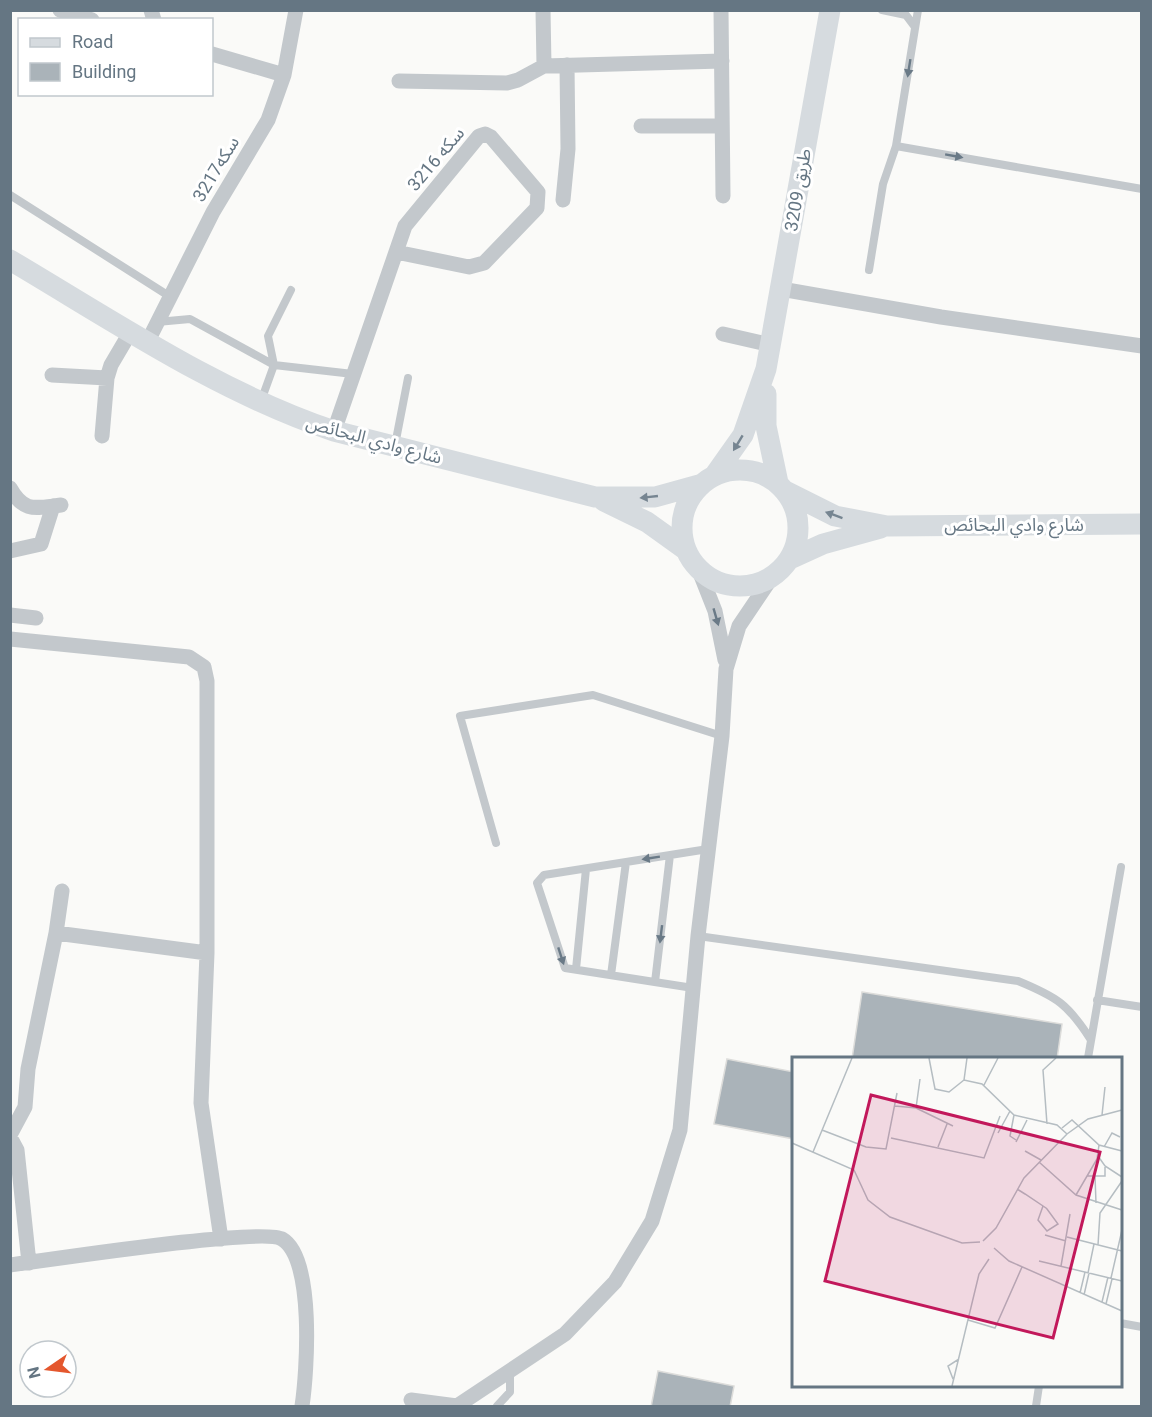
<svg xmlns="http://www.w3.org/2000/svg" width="1152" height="1417" font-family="Roboto,'Noto Sans Arabic',sans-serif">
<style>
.building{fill:#aab3b9;stroke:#dcdcda;stroke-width:1.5}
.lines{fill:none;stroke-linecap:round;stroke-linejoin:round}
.lane{stroke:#c3c8cc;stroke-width:8}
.street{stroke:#c3c8cc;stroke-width:15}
.secondary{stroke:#d6dbdf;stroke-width:21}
.oneway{fill:#6a7a87}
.oneway2{fill:#768591}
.labels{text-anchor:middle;stroke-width:6;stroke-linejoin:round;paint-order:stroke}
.street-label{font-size:18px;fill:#657683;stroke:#fff}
.inset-road{fill:none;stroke:#b5bdc2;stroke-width:1.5}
.view{fill:#c2185b;fill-opacity:0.15;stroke:#c2185b;stroke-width:3}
.inset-edge{fill:none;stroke:#657683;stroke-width:3}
</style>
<rect width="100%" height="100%" fill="#fafaf8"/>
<!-- building -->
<path class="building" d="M862 992 1062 1024 1057 1059H852Z
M727 1059 794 1072V1139L714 1124Z
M658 1371 734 1386 730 1407H651Z"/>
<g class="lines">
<!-- lane -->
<path class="lane" d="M882 10 906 15 915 27
M896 146 1142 189
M10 195 169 296
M869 270 883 184 896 146 918 10
M157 322 190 319 274 365 353 374
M261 401 274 365 268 336 291 290
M395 445 408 378
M496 843 460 716 593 695 722 736
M698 936 1018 981C1057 997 1068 1004 1091 1040
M576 969 586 869
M611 975 626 862
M655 982 670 855
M693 988 565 968 537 883 544 875 708 849
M1097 1000 1142 1007
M1088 1058 1121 867
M1120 1323 1142 1327
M497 1406 510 1392V1372
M1036 1406 1039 1386"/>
<!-- street -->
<path class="street" d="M60 10 92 20
M151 10 154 20
M543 10 544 66
M721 10 723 196
M212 54 284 75
M399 81 507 83 518 80 544 66 722 61
M641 126H722
M563 200 568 149 567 65
M781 289 941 317 1142 346
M723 334 771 345
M148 341 213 212 268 120 284 75 296 10
M52 375 107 378
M334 431 396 252 405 226 479 136 485 134 491 137 538 192 537 208 484 263 469 267 396 252
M102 436 107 378 111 365 131 331
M10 488C24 513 35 508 61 505
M10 551 41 544 53 506
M698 568 715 611 725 660
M10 615 36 618
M10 639 189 657 204 667 207 681V953L201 1103 221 1239
M56 933 207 953
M10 1135 25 1107 28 1069 56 933 62 891
M10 1137 17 1150 29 1263
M10 1265C49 1260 262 1227 282 1239 315 1258 307 1373 302 1406
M411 1400 457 1406 565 1334 615 1282 652 1221 680 1130 698 936 722 736 726 669 739 626 772 577"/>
<!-- secondary -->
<path class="secondary" d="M10 260C115 322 218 392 334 431L595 497H655L702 484
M766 394V426L778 483
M682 528a58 58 0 1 1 116 0a58 58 0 1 1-116 0Z
M714 476 743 435 766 369 830 10
M785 491 835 516 887 526 1142 524
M604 501 647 522 686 550
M790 559 823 544 881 528"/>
</g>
<!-- one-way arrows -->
<defs><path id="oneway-solid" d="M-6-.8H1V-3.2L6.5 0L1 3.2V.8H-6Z" transform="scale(1.5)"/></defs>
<g class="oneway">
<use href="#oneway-solid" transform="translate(909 68) rotate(99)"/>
<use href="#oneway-solid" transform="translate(954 156) rotate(10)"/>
<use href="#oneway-solid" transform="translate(716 617) rotate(74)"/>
<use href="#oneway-solid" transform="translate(651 858) rotate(171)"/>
<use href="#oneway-solid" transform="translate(661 934) rotate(97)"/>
<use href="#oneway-solid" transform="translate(561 956) rotate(72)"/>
</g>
<g class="oneway2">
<use href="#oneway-solid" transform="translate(738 443) rotate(121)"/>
<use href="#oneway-solid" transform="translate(649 497) rotate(174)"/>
<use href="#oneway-solid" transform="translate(834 515) rotate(-160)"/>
</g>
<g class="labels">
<!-- street labels -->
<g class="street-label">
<text transform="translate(436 159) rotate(-50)" y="6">سكه 3216</text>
<text transform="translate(216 169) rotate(-59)" y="6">سكه3217</text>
<text transform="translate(798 190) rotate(-80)" y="6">طريق 3209</text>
<text transform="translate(374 440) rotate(15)" y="6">شارع وادي البحائص</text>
<text x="1014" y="531">شارع وادي البحائص</text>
</g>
</g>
<!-- overview -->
<g transform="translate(792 1057)">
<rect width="330" height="330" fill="#fafaf8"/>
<path class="inset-road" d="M137 1 143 32 157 35 172 23 190 27 222 58 265 68 275 77M172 23 175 1M192 28 206 1M103 49 124 51 128 22M124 51 161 69M222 58 218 79 224 83M310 58 313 30M255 67 251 13 264 1M270 71 280 63 307 88 330 94M30 73 74 90 94 92 105 36M206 76 218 54M99 81 192 101 208 59M224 85 235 63M0 86 62 113 76 143 98 160 170 186 188 185M146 90 155 67M312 90 320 76 328 80M233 94 249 103M21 95 60 1M306 99 313 109 330 120M247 105 284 138 330 153M295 119H313V110M303 119 304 146M225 132 233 137 254 151 255 152 266 167 255 174 246 163 251 149M284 138 305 102 307 88M253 178 274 184M275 180 330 194M191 184 204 171 232 121 275 77 296 62 330 53M306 188 308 156 330 124M202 191 217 204 330 254M247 204 330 224M269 209 278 157M296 216 302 187M319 221 330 173M288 236 293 215M292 238 297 216M310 245 316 220M314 247 320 222M176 263 203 271 230 210M161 322 156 309 167 302M160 329 187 217 197 202"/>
<path class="view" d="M79 38 308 95 261 281 33 224Z"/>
<rect width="330" height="330" class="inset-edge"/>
</g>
<!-- border -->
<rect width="1152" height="1417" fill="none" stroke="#657683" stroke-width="24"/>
<!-- legend -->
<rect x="18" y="18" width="195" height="78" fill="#ffffff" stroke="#c1c8cd" stroke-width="1.5"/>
<rect x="30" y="38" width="30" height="9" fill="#d6dbdf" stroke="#c1c8cd" stroke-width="1.5"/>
<text x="72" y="48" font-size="18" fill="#657683">Road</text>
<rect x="30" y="63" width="30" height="18" fill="#aab3b9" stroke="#c1c8cd" stroke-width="1.5"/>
<text x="72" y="78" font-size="18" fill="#657683">Building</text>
<!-- north arrow -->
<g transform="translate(48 1369) rotate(256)"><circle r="28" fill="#ffffff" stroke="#c1c8cd" stroke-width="1.5"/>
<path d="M0-4.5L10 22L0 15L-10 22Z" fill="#e4572e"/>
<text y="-9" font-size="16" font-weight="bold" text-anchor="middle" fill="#657683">N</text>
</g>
</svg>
